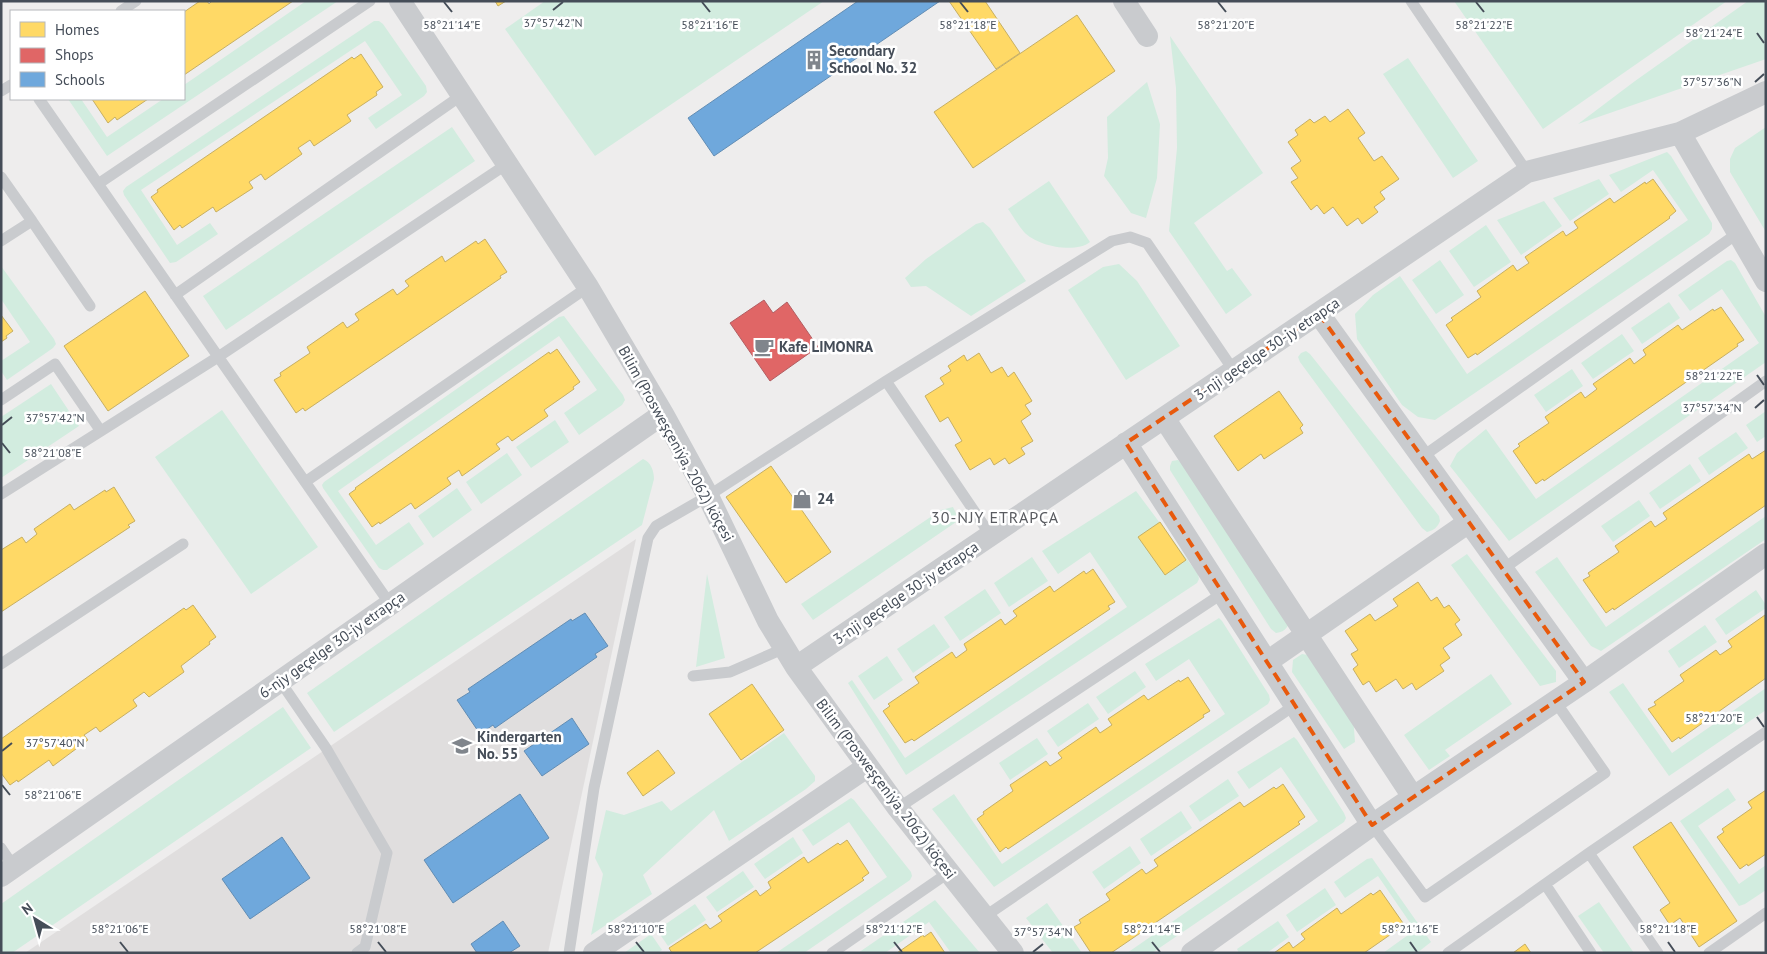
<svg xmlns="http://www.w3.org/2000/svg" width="1767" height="954" font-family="'PT Sans',sans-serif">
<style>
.education{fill:#e0dede}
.green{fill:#d2ecdf}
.homes{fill:#ffd966;stroke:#c7af62}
.shops{fill:#e06666;stroke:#b25e62}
.schools{fill:#6fa8dc;stroke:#628db4}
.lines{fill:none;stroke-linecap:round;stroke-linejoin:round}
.service{stroke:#c9cbce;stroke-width:11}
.minor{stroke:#c9cbce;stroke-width:22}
.marked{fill:none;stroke:#e8590c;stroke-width:4;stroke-dasharray:10 6;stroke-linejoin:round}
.ticks{fill:none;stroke:#454d58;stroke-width:2}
.labels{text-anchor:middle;stroke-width:5;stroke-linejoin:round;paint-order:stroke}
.poi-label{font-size:15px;font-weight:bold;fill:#454d58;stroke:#fff;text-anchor:start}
.street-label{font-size:15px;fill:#454d58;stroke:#fff}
.neighbourhood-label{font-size:16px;letter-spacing:1px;fill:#595b60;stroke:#fff}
.ticks-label{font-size:12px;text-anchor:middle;fill:#454d58;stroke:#fff;stroke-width:5;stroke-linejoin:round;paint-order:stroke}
</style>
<rect width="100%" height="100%" fill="#eeeded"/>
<!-- education -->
<path class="education" d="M636 539 548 953H25Z"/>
<!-- green -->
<path class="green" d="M306 1H338L107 156 68 99H81L107 137 163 99H184V85Z
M545 1H824L595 156 505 29Z
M1454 1H1727L1543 129Z
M1748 1H1766V59L1578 124 1635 81Z
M374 21H379L383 24 426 86 427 92 424 96 376 129 368 118 402 95 365 41 141 190 177 245 210 223 218 234 176 262 170 263 124 195 123 191 126 187Z
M1170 36 1263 173 1194 223 1227 271 1232 268 1252 295 1226 314 1169 231 1177 148 1176 88Z
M1408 58 1478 161 1453 178 1383 74Z
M1147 82 1160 124 1157 178 1146 218 1131 213 1104 176 1108 158 1107 117Z
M452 127 475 161 226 330 203 296Z
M1766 127V232L1730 172V159L1735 148Z
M1667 152 1671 156 1712 223V229L1709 234 1435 420 1418 417 1402 405 1357 339 1355 314 1373 295 1400 276 1467 374 1688 220 1653 170 1621 192 1609 175Z
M1599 179 1609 194 1570 221 1553 198Z
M1049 181 1090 242C1075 254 1037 246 1024 232 1018 225 1013 216 1008 209Z
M1544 201 1562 226 1521 255 1497 220Z
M983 222 990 228 1026 281 971 316 926 286 911 287 905 278 926 259 976 224Z
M1486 225 1511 262 1474 287 1449 251Z
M1440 260 1464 295 1436 314 1412 280Z
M1731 260 1735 263 1766 317V362L1509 541 1450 466 1457 453 1486 429 1536 499 1759 343 1722 289 1690 311 1678 295 1727 261Z
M1119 264 1137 281 1180 346 1126 380 1068 290 1103 267Z
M1 266 54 339 56 344 53 348 7 380 1 371V361L30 342 1 299Z
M1669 302 1680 318 1642 344 1631 328Z
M564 316 623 395 625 400 622 405 579 435 564 413 597 390 559 336 338 491 376 545 409 522 424 544 387 570H383L379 568 323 488 322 485 324 482 559 317Z
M1622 334 1634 351 1593 379 1581 363Z
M1306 351 1310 354 1439 516 1440 521C1437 528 1434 530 1427 532L1422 528 1300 362 1298 357 1301 353Z
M1572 369 1583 386 1546 412 1534 395Z
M51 384 79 426 1 478V417Z
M222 410 318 547 251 594 155 457Z
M1766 411V436L1757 442 1746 425Z
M555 420 569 442 531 468 516 447Z
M1736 432 1748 448 1709 475 1698 458Z
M507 453 522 475 481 504 466 482Z
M643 459C651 462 654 471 654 479L642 525 334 732 307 693Z
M1178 460 1182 463 1289 623C1286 630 1283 632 1276 633L1271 629 1170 470V466L1172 461Z
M1690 464 1701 481 1660 509 1649 493Z
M457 488 472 510 433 538 418 516Z
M1136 491 1198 574 1199 579 1197 583 906 775 848 683 852 680 905 758 1127 607 1090 552 1058 574 1042 551Z
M1639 500 1650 516 1613 542 1601 526Z
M953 507 959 520 813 620 801 604 941 510Z
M1766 516V539L1601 651 1591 646 1535 572 1557 557 1606 627Z
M1467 554 1556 671V682L1540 686 1451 565Z
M1032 557 1048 581 1009 607 994 583Z
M707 574 725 658 696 667Z
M985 589 1001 613 960 641 944 617Z
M1756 590 1766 605V608L1726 635 1715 619Z
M1219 618 1222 621 1269 695 1270 700 1268 704 994 887 932 809 954 794 1002 864 1225 714 1189 659 1156 681 1145 664Z
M934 624 950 647 913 673 897 649Z
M1705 625 1717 642 1679 668 1668 651Z
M1302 654 1308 655 1353 716 1355 742 1344 749 1292 672 1293 660Z
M887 656 903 680 874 700 858 676Z
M1135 671 1146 687 1108 714 1096 697Z
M1491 674 1512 704 1445 750 1450 756 1429 770 1404 735Z
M1623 683 1672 753 1766 688V710L1669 776 1609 692Z
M1088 703 1099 719 1058 747 1047 731Z
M283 707 311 748 12 953H1V904Z
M784 733 815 776V781L806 789 729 841 714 810 643 875 652 894 591 935 603 874 595 858 606 810 624 815 662 801 671 811Z
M1294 737 1297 740 1344 813 1346 818 1344 822 1152 953H1127L1318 821 1281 767 1249 789 1237 772Z
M1037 738 1048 754 1010 780 999 763Z
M1228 779 1239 796 1200 822 1189 806Z
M1728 788 1736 800 1698 826 1739 884 1766 865V890L1745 904 1739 906 1680 821Z
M851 798 854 800 911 872 912 876 910 880 804 953H776L887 877 849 822 813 846 802 830Z
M1181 811 1192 828 1151 856 1140 839Z
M793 837 803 853 765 879 754 864Z
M1130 846 1141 863 1104 889 1092 872Z
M1372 858 1431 942 1417 953H1383L1415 930 1378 876 1345 898 1334 882 1367 859Z
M743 871 754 887 717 912 706 897Z
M1325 888 1336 905 1297 932 1286 915Z
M935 900 980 953H951L929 922 885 953H858Z
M1599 902 1634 953H1635H1604L1578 916Z
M1047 903 1082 953H1053L1026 918Z
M695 904 706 920 668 946 657 930Z
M1278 921 1289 937 1267 953H1239L1237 949Z
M651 934 662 950 658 953H624Z"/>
<!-- homes -->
<path class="homes" d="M200 1H207L209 4 212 1H293L184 75V12Z
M495 1H506L498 6Z
M949 1H985L1020 53 996 69Z
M1077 15 1115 71 973 168 934 112Z
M361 54 383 87 376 92 377 95 347 115 351 121 314 146 310 140 298 148 302 154 265 180 261 174 249 182 253 188 216 212 213 207 182 228 180 225 174 230 151 197 158 192 157 190 352 57 354 59Z
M92 99H148L117 120 115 117 108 123Z
M1348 109 1365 133 1358 138 1374 161 1382 156 1399 179 1380 192 1385 199 1374 207 1378 212 1362 224 1358 218 1347 226 1333 207 1324 214 1317 205 1311 210 1291 182 1298 178 1291 168 1301 161 1288 142 1298 135 1295 130 1310 119 1314 123 1325 116 1330 122Z
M1653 179 1676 211 1669 217 1670 218 1477 355 1476 353 1468 358 1446 325 1453 320 1451 318 1481 297 1477 291 1513 265 1517 271 1529 263 1525 257 1563 231 1566 236 1578 228 1574 222 1610 198 1614 203 1645 182 1646 184Z
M485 239 507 272 500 276 501 278 305 411 303 408 296 413 274 380 281 376 280 373 310 353 307 347 343 322 347 328 359 320 355 314 393 289 397 295 409 286 405 281 442 256 445 262 476 241 478 244Z
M145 291 189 356 108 411 64 346Z
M1721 307 1744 340 1737 344 1738 346 1544 481 1543 479 1536 484 1513 451 1520 446 1518 444 1549 423 1545 417 1581 392 1585 398 1597 389 1593 384 1630 358 1634 364 1646 355 1643 350 1678 325 1682 330 1713 309 1714 311Z
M1 315 13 331 6 336 7 338 1 342Z
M557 349 580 382 573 387 574 389 544 410 548 416 512 441 508 436 496 444 500 449 462 476 459 470 447 478 451 484 415 509 411 503 380 524 379 522 372 527 349 494 356 489 355 488 549 352 550 354Z
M979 353 991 373 1002 367 1008 377 1014 372 1032 401 1025 405 1031 414 1021 421 1033 441 1021 448 1025 454 1009 464 1005 458 994 465 990 458 970 470 955 445 962 441 948 417 940 422 925 396 944 384 940 378 951 371 948 366 964 355 967 361Z
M1279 391 1303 425 1300 428 1303 433 1264 459 1261 454 1238 471 1214 436Z
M1766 450V505L1614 610 1613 608 1606 613 1583 580 1590 576 1588 573 1619 552 1615 546 1651 521 1655 527 1667 519 1663 513 1749 454 1752 459Z
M771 466 831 552 786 583 726 497Z
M114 487 135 521 128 525 130 527 1 612V550L22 537 26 543 37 534 34 529 70 504 74 510 105 490 106 492Z
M1160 522 1186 560 1165 575 1138 537Z
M1093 569 1115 602 1108 606 1110 609 914 741 912 739 905 743 883 711 890 706 888 704 919 683 915 677 952 652 956 658 967 650 964 644 1001 619 1005 625 1017 616 1013 611 1050 586 1054 592 1084 571 1086 574Z
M1418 582 1431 601 1437 597 1444 608 1449 605 1460 620 1455 624 1462 635 1443 648 1450 658 1440 665 1444 671 1416 690 1412 683 1403 689 1396 679 1376 692 1369 681 1363 685 1353 669 1358 665 1351 654 1358 650 1345 631 1370 614 1375 621 1398 606 1393 599Z
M193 605 216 637 209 642 210 644 181 666 184 672 149 697 144 692 133 700 137 706 100 732 96 727 84 735 88 740 53 766 49 760 18 782 17 780 10 785 1 773V739L184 608 186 610Z
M1765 615 1766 678 1680 739 1679 737 1672 742 1648 709 1656 705 1654 702 1684 681 1680 675 1716 650 1720 655 1732 647 1728 641Z
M1188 677 1210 711 1203 715 1204 717 1008 849 1006 847 1000 852 977 819 984 814 983 812 1013 791 1010 785 1046 761 1050 766 1062 758 1058 753 1096 727 1100 733 1112 725 1108 719 1144 695 1148 700 1179 680 1180 682Z
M752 684 784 730 741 760 709 714Z
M658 750 675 773 643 796 627 773Z
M1283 784 1305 817 1298 822 1300 824 1111 953H1091L1074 927 1081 923 1079 920 1110 900 1106 894 1142 869 1146 874 1158 866 1154 860 1240 802 1244 807 1274 787 1276 789Z
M1766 790V854L1748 866 1747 864 1740 869 1717 837 1724 832 1722 829 1752 808 1748 802Z
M1671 822 1737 921 1699 947 1680 918 1670 925 1660 910 1670 903 1633 847Z
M847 840 869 873 862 878 864 880 755 953H672L669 948 706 924 710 929 722 921 718 916 756 890 760 896 771 888 768 882 804 857 808 863 838 843 840 845Z
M1380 890 1403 923 1396 928 1397 930 1364 953H1274L1289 942 1293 948 1305 939 1301 934 1337 908 1341 914 1371 893 1373 895Z
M931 932 945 953H897L923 935 924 937Z
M1525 944 1531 953H1513Z"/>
<!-- shops -->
<path class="shops" d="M764 300 773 313 787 302 818 347 770 381 730 323Z"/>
<!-- schools -->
<path class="schools" d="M858 1H940L714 156 688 118Z
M585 613 608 646 595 654 597 657 495 728 493 725 480 734 457 700 470 692 468 689 571 619 572 621Z
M572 718 589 744 542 776 524 751Z
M520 794 549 838 453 903 424 860Z
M282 837 310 878 250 919 222 879Z
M503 921 520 946 509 953H477L471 944Z"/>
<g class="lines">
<!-- service -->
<path class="service" d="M1411 1 1527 172
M121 11 136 1
M1 91 11 85
M39 99 390 604
M1 177 32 221 1 241
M98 184 370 1
M32 221 90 306
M175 295 462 95
M886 381 991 536
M1 400 55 364 100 430
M1422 457 1738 233
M305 482 588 287
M1 494 218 357 507 164
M1503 569 1766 381
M1 664 183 544
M693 676 730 672 785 648
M280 681 326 748 387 853 365 947 357 953
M898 808 1223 593
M1372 825 1425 897 1605 773 1555 701
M1 848 14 867
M1589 853 1658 953
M1545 884 1591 953
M984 917 1295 705
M569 953 594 788 648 538 656 526 708 496 886 381 1112 241 1130 237 1147 243 1234 371
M832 953 948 873
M1448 953 1589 853 1766 732
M1709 953 1766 913"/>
<!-- minor -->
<path class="minor" d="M400 1 588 287 663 414 708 496 768 621 796 667 898 808 1013 953
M1124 1 1147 36
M1680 133 1766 281
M1319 314 1584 682 1766 554
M1164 418 1413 797
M1126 443 1372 825
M1267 662 1469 522
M796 667 1527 172 1680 133 1766 92
M1 876 663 414
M594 953 867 767
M1192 953 1372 825 1584 682"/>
</g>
<!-- marked area -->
<path class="marked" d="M1319 314 1584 682 1372 825 1126 443Z"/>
<!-- ticks -->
<path class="ticks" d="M444 2 452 12M702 2 710 12M960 2 968 12M1218 2 1226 12M1476 2 1484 12M553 10 563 2M1757 33 1764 43M1755 82 1764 74M1757 375 1764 385M1755 408 1764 400M2 425 12 417M2 443 10 453M1757 717 1764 727M2 751 12 743M2 785 10 795M120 942 128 952M378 942 386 952M636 942 644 952M894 942 902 952M1152 942 1160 952M1410 942 1417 952M1668 942 1675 952M1033 952 1043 944"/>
<!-- icons -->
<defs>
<symbol id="building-bare" viewBox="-9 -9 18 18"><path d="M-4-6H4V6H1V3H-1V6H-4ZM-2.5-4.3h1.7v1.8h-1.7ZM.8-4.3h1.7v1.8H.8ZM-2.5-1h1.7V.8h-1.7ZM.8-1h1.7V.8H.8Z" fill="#80858c" stroke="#fff" stroke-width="2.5" paint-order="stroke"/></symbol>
<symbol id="cafe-bare" viewBox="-9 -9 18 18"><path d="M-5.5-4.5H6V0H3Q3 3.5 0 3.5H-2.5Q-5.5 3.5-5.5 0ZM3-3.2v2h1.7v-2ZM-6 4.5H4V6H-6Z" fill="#80858c" stroke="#fff" stroke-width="2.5" paint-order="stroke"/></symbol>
<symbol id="shop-bare" viewBox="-9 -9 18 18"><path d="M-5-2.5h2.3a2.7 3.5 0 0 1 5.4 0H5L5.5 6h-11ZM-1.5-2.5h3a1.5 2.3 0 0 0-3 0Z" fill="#80858c" stroke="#fff" stroke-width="2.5" paint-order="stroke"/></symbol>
<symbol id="school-bare" viewBox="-9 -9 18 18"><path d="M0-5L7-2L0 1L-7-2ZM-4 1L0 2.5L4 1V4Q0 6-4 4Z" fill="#80858c" stroke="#fff" stroke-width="2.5" paint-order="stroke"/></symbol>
</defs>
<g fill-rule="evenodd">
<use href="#building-bare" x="800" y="46" width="28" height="28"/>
<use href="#cafe-bare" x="750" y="333" width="28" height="28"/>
<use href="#shop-bare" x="788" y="485" width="28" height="28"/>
<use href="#school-bare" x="448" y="732" width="28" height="28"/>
</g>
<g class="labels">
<!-- poi labels -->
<g class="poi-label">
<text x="829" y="56">Secondary<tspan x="829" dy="17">School No. 32</tspan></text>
<text x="779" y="352">Kafe LIMONRA</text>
<text x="817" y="504">24</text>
<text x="477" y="742">Kindergarten<tspan x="477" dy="17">No. 55</tspan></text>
</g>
<!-- street labels -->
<g class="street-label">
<text transform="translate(1267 349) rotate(-34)" y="5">3-nji geçelge 30-jy etrapça</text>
<text transform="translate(676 444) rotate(61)" y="5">Bilim (Prosweşçeniýa, 2062) köçesi</text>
<text transform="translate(906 593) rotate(-34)" y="5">3-nji geçelge 30-jy etrapça</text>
<text transform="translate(332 645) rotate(-35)" y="5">6-njy geçelge 30-jy etrapça</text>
<text transform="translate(886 789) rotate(53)" y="5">Bilim (Prosweşçeniýa, 2062) köçesi</text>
</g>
<!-- neighbourhood labels -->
<g class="neighbourhood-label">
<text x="995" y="523">30-NJY ETRAPÇA</text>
</g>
</g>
<g class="ticks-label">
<text x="553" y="27">37°57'42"N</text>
<text x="452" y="29">58°21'14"E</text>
<text x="710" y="29">58°21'16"E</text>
<text x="968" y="29">58°21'18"E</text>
<text x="1226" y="29">58°21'20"E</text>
<text x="1484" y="29">58°21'22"E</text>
<text x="1714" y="37">58°21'24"E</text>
<text x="1712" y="86">37°57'36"N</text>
<text x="1714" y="380">58°21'22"E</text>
<text x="1712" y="412">37°57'34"N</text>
<text x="55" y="422">37°57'42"N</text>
<text x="53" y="457">58°21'08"E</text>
<text x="1714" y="722">58°21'20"E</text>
<text x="55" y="747">37°57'40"N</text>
<text x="53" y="799">58°21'06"E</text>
<text x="120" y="933">58°21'06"E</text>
<text x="378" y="933">58°21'08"E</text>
<text x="636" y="933">58°21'10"E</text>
<text x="894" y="933">58°21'12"E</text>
<text x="1152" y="933">58°21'14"E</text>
<text x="1410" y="933">58°21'16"E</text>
<text x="1668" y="933">58°21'18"E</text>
<text x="1043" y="936">37°57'34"N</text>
</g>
<!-- border -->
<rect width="1767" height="954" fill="none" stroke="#454d58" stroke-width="5"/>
<!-- legend -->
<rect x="10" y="10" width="175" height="90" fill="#ffffff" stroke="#b5b8bc"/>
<rect x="20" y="22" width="25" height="15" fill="#ffd966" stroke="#b5b8bc"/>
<text x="55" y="35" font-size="15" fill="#454d58">Homes</text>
<rect x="20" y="48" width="25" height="15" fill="#e06666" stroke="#b5b8bc"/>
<text x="55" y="60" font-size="15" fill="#454d58">Shops</text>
<rect x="20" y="72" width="25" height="15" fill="#6fa8dc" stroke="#b5b8bc"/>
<text x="55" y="85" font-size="15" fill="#454d58">Schools</text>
<!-- north arrow -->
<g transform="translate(35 919) rotate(323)" stroke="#ffffff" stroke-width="4" paint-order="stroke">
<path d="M0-4L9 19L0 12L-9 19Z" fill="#454d58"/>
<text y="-8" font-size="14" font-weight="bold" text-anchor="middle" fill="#454d58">N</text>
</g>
</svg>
